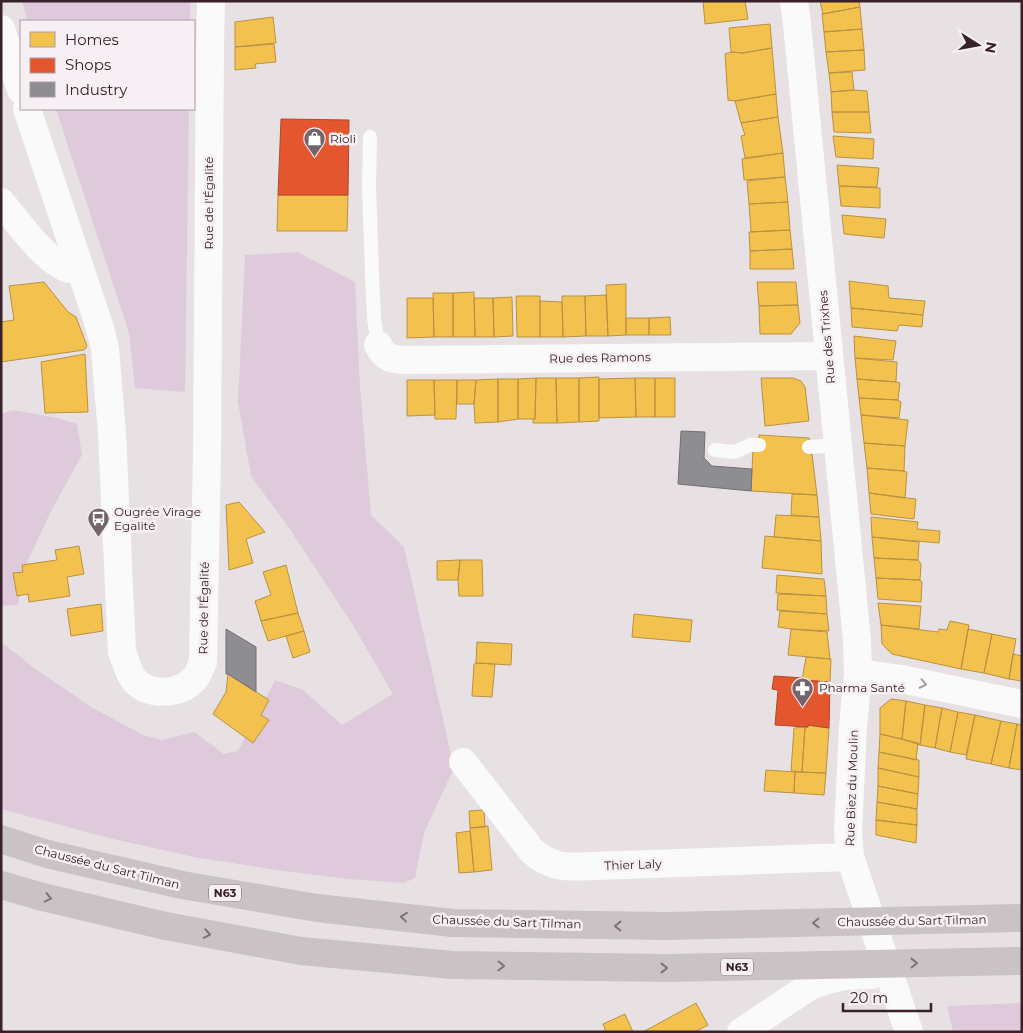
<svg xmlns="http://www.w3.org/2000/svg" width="1023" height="1033" font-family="Montserrat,sans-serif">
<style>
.green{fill:#dfcadc}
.homes{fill:#f2c14e;stroke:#ba9143}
.shops{fill:#e4572e;stroke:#b0472d}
.industry{fill:#8d8d92;stroke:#746d73}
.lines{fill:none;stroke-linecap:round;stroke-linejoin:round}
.service{stroke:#fbfafb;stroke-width:14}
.minor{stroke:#fbfafb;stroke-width:28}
.tertiary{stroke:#fbfafb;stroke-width:28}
.trunk{stroke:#cac3c6;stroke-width:28}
.oneway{stroke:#a3989d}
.oneway2{stroke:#817278}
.labels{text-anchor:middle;stroke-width:5;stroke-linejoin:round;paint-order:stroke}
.shield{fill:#f6eff3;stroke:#715f66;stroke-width:1}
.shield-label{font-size:11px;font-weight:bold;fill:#38212a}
.poi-label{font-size:12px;fill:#38212a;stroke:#f6eff3;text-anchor:start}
.street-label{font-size:12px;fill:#38212a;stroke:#f6eff3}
</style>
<rect width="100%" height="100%" fill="#e7e1e4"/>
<!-- green -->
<path class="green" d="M22 1H190V21H28Z
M56 109H189L185 392 135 388 129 333Z
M297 252 355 282 360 387 371 515 404 547 454 768 424 833 415 878 404 883 348 879 276 870 194 857 105 837 1 809V642L34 668 91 707 143 735 162 740 194 732 224 754 238 751 275 680 303 690 342 725 393 694 351 622 289 528 251 476 238 402 245 255Z
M13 410 57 418 77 424 82 455 51 511 26 565 18 605 1 606V414Z
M1022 1003V1032H953L947 1006Z"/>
<!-- homes -->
<path class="homes" d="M703 1H745L748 19 705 24Z
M820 1H859L860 7 823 14Z
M860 7 862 29 824 32 822 14Z
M273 17 276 43 235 47V22Z
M770 24 772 48 743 53 731 52 729 28Z
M862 29 864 50 826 52 824 32Z
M274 44 276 62 255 64 256 68 235 70V47Z
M772 48 776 94 735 101 728 100 725 54 731 52 743 53Z
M864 50 865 70 829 73 826 52Z
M852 72 854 90 831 92 829 73Z
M854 90 867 91 869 112H832L831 92Z
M776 94 778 117 741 123 735 101Z
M832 112H869L871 133 834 132Z
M778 117 783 153 745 158 741 136 745 135 741 123Z
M833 136 874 139 873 159 836 157Z
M783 153 785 177 744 180 742 159Z
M837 165 879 168 877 187 839 186Z
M785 177 788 202 749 204 747 181Z
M839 186 880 188V208L841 206Z
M278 195H348L347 231H277Z
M788 202 790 230 751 232 749 204Z
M842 215 886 219 884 238 844 234Z
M790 230 792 249 750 251 749 232Z
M792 249 794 269H750V251Z
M849 281 888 286 889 298 925 301 923 315 851 308Z
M44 282 68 312 76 317 87 346 84 350 1 362V322L14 320 9 286Z
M757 282H796L798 305 759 306Z
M626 284V335L608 336 606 285Z
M474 292 475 337H453V293Z
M433 293H453V337H434Z
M606 295 608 336H586L585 296Z
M516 296H540V337H517Z
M562 296H585L586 336 563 337Z
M512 297 513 336 494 337 493 298Z
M407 298H433L434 337 407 338Z
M474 298H493L494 337H475Z
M540 301 562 302 563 337H540Z
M798 305 800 323 791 334H760L759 306Z
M851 308 923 315 922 327 899 325 897 331 852 327Z
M670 317 671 335H649V318Z
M626 318H649V335H626Z
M854 336 896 341 893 360 855 358Z
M85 354 88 412 45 413 41 362Z
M855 358 897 362 896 382 857 379Z
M599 377V421L579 422V378Z
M536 378 535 419H518V379Z
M536 378H556L557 423H533V420L535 419Z
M556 378H579V422L557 423Z
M635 378 636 417 599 418V379Z
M635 378H655V417H636Z
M655 378H675V417H655Z
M761 378H793L801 381 805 387 809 421 765 426Z
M498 379V422L475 423 474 404 476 380Z
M498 379H518V419L498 422Z
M857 379 896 382 900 383 898 400 859 398Z
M407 380H434L435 415 407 416Z
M434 380H457L456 419H435Z
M457 380H476L474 404H457Z
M859 398 898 400 901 402 899 418 861 415Z
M861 415 908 420 905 446 864 443Z
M759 435 809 438 810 454H812L817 495 751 491 753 449H759Z
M864 443 905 446 904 471 867 468Z
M867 468 904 471 907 472 905 498 869 493Z
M869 493 916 499 914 519 871 514Z
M792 494 817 495 819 517 791 515Z
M239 502 265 532 246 539 253 563 229 570 226 505Z
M776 515 819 517 821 541 774 537Z
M871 517 918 522 917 529 940 531 939 543 872 537Z
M765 536 821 541 822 574 762 568Z
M872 537 919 542 918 560 874 558Z
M79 546 84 574 67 577 70 596 29 602 28 594 17 596 13 573 23 572 22 565 57 560 55 550Z
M874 558 918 560 921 564 920 580 876 578Z
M460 560H482L483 596H459L458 580Z
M460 560 458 580H437V561Z
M286 565 298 613 261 621 255 601 271 595 263 572Z
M777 575 824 579 826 596 776 593Z
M876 578 920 580 922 582 921 602 878 599Z
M778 594 826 596 827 614 777 610Z
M878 603 921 606 919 629 881 625Z
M101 604 103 631 71 636 67 609Z
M780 611 827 614 829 631 791 629 778 627Z
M298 613 304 631 268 641 261 621Z
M634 614 692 620 690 642 632 637Z
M950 621 969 625 961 669 892 654 882 644 881 625 938 632 939 629 947 630Z
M791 629 827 632 830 659 788 655Z
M968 629 992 634 984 673 961 669Z
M304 631 310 652 293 658 286 636Z
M992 634 1016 639 1009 679 984 673Z
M477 642 512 644 511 665 476 663Z
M1013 654 1022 656V681L1009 679Z
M806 657 831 659 830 682 802 680Z
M476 663 495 664 492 697 472 696 474 664Z
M228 674 269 700 261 715 269 720 253 743 213 714 226 692Z
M891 699 906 701 902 739 880 734V708Z
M906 701 925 705 920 745 902 739Z
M925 705 942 708 935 748 920 745Z
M942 708 958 712 950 752 935 748Z
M958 712 975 715 966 755 950 752Z
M975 715 1001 721 991 764 966 759Z
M1001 721 1017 724 1009 768 991 764Z
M1017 724 1022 725V770L1009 768Z
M808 725 829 728 826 773 802 772 805 727H808Z
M805 727 802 772 791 771 794 728Z
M880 734 918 743 916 760 879 752Z
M879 752 919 760V777L878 768Z
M878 768 919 777 918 794 878 786Z
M766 770 795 772 794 793 764 791Z
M795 772 826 773 824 795 794 793Z
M878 786 918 794 917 809 877 802Z
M877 802 917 809V825L876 820Z
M484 810 485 827 470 828 469 811Z
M876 820 917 825 916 843 876 835Z
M488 826 492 870 474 872 470 828Z
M470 831 474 872 459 873 456 833Z
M696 1003 708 1025 695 1032H643Z
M625 1014 633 1032H606L603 1024Z"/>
<!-- shops -->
<path class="shops" d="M281 119 349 120 348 195H278Z
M774 676 803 678 802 680 830 682 829 728 808 725V727L775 725 778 690 772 689Z"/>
<!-- industry -->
<path class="industry" d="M681 431 705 432 704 458 712 466 752 469 751 491 678 484Z
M226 629 256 647V692L228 674H226Z"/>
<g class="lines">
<!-- service -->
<path class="service" d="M370 137 369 187 372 274 374 318 378 345
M809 447 838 445
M715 450 735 452 750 445H759"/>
<!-- minor -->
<path class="minor" d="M794 1 797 24 857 641 858 673 853 727 848 831 850 857 909 1032
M1 202C19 223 43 259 68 269L78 266
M378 345C386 359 390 359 405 360L829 356
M858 673 901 679 1022 704
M463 762 532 851C553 869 567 867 594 866L850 857
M741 1032 810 986 824 981 845 976 872 975"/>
<!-- tertiary -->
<path class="tertiary" d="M1 29 21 90
M27 109 100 328 105 349 112 433 122 652C125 659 129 675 135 681 150 696 180 695 194 679 198 675 201 667 203 662L207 452 210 47 211 1"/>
<!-- trunk -->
<path class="trunk" d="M1 839 47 854 182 885 317 908 453 923 667 926 1022 918
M1 885 39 896 166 926 301 951 453 965 669 968 1022 961"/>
</g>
<!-- one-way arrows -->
<defs><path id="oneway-chevron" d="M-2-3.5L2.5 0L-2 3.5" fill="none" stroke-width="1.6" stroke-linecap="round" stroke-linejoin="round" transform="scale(1.25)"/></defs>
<use class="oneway" href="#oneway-chevron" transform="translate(923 684) rotate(12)"/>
<g class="oneway2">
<use href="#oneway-chevron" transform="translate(48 898) rotate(13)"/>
<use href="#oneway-chevron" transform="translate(404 917) rotate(-174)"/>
<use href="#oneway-chevron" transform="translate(816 923) rotate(179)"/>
<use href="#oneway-chevron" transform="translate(618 926) rotate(-179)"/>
<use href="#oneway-chevron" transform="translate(207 934) rotate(10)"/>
<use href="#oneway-chevron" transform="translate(914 963) rotate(-1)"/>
<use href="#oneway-chevron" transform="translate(501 966) rotate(1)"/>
<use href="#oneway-chevron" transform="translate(664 968)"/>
</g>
<!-- icons -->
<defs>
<symbol id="shop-pin" viewBox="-11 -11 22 30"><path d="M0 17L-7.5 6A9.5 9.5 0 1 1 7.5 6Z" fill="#75646b" stroke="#f6eff3"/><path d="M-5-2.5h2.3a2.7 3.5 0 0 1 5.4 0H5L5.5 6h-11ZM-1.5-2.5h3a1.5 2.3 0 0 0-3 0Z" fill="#fff"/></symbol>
<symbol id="bus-pin" viewBox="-11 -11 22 30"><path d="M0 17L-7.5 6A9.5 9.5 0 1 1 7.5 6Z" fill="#75646b" stroke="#f6eff3"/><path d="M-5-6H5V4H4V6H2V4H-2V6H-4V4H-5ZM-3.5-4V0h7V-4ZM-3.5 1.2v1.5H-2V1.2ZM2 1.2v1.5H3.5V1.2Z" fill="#fff"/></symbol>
<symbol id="pharmacy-pin" viewBox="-11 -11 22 30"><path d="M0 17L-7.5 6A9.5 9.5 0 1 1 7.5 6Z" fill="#75646b" stroke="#f6eff3"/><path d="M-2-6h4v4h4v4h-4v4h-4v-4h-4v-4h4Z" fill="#fff"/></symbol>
</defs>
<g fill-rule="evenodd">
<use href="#shop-pin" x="302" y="126" width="25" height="34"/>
<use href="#bus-pin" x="86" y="506" width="25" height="34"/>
<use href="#pharmacy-pin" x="790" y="676" width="25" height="34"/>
</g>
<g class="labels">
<!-- shield labels -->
<g class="shield">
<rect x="209" y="884.5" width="32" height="17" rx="4"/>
<rect x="721" y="958.5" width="32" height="17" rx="4"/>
</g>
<g class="shield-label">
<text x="225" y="897">N63</text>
<text x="737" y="971">N63</text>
</g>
<!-- poi labels -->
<g class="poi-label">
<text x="330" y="143">Rioli</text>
<text x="114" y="516">Ougrée Virage<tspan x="114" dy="14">Egalité</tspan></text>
<text x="819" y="692">Pharma Santé</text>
</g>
<!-- street labels -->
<g class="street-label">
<text transform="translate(209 203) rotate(-90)" y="4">Rue de l'Égalité</text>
<text transform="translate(827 337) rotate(-95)" y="4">Rue des Trixhes</text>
<text transform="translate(600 358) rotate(-1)" y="4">Rue des Ramons</text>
<text transform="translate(204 608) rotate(-89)" y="4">Rue de l'Égalité</text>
<text transform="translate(852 788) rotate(-88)" y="4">Rue Biez du Moulin</text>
<text transform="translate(633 865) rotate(-2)" y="4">Thier Laly</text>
<text transform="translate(107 867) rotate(14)" y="4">Chaussée du Sart Tilman</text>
<text transform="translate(912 921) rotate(-1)" y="4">Chaussée du Sart Tilman</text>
<text transform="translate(507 922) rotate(2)" y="4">Chaussée du Sart Tilman</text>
</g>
</g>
<!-- border -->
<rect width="1023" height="1033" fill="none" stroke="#38212a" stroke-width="5"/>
<!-- legend -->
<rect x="20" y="20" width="175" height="90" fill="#f6eff3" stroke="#aa9da3"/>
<rect x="30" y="32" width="25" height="15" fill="#f2c14e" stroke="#aa9da3"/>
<text x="65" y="45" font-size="15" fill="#38212a">Homes</text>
<rect x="30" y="58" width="25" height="15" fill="#e4572e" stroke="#aa9da3"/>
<text x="65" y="70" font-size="15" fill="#38212a">Shops</text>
<rect x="30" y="82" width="25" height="15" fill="#8d8d92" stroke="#aa9da3"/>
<text x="65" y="95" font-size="15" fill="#38212a">Industry</text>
<!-- north arrow -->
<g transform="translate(978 45) rotate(101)" stroke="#f6eff3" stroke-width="4" paint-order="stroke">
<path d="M0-4L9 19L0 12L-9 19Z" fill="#38212a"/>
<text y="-8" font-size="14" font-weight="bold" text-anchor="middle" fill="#38212a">N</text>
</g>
<!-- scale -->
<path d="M843 1003v8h88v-8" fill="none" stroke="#38212a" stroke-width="2.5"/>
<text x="850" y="1003" font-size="15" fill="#38212a" stroke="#f6eff3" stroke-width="4" paint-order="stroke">20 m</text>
</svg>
